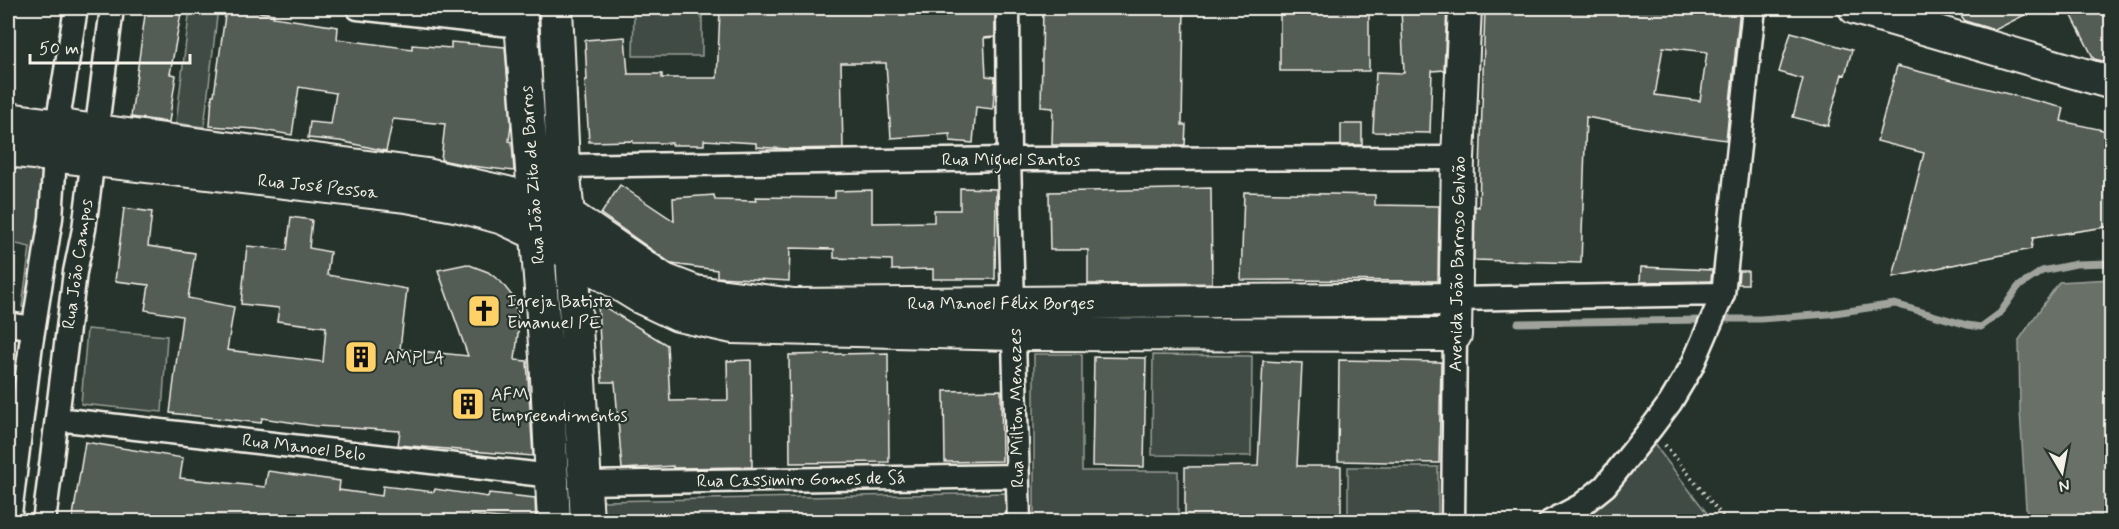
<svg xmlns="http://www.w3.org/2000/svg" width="2119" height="529" font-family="Mynerve,sans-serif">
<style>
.green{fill:#414b45;stroke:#9a9e96;stroke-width:1.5}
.water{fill:#676f68;stroke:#9fa39b;stroke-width:1.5}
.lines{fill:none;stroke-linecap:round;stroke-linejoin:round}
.stream{stroke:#9fa39b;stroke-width:7}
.building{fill:#525c55;stroke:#f4f1e8;stroke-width:1.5;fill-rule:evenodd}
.street-casing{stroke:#f4f1e8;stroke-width:27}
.secondary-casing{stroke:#f4f1e8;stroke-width:36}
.path{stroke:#f4f1e8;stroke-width:4;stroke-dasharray:1.5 4.5;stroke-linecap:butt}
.street{stroke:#26332d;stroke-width:22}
.secondary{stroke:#26332d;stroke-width:32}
.labels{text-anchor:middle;stroke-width:4.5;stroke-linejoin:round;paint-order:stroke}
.street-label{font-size:18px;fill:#f4f1e8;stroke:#26332d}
.poi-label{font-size:18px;fill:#f4f1e8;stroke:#26332d;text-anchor:start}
</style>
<rect width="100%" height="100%" fill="#26332d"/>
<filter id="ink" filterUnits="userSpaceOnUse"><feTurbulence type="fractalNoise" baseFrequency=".0167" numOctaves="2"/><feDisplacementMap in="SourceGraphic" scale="12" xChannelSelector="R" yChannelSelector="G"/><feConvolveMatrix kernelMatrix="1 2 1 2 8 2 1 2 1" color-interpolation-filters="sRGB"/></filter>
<g filter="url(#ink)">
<!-- green -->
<path class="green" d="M190 8H218L204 127 176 123Z
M634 8H702V56H633Z
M8 167 44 169 32 310 22 307 30 247 8 242Z
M87 329 167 336 162 412 81 404Z
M1034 354H1082V471H1178V521H1034Z
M1153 355 1252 356 1251 456 1152 455Z
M1654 444 1713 521 1581 522Z
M1348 467H1438V521H1348Z
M1007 493V521L604 522 603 501Z"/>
<!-- water -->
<path class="water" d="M2111 279V521H2029L2026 508 2020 410 2019 340 2059 282Z"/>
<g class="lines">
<!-- stream -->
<path class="stream" d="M1728 319H1760L1828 314 1895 304 1967 325 1981 327 2000 313 2018 287 2042 271 2076 264 2112 263
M1518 323 1701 320"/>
</g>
<!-- building -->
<path class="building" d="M146 8H182L170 74 176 75 169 122 131 117Z
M226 8 274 14 273 17 338 27 337 39 412 49V45L451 48V42L505 47 511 124 509 141 512 142 514 171 471 166 441 160 445 124 393 119 386 151 340 141 308 138 310 122 331 124 336 93 299 87 292 135 256 129 210 126 212 95H214Z
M753 8H995V37L984 38 986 76 995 77 993 109 976 107 973 143 950 141V134L891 138 886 63H841L843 148 790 149 756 147V143L704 140V145H672V143H633V141L589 142 585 80H587L585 40 625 37 628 74H662V78H717L720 11 753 12Z
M1043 8H1184L1182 125H1186L1185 145H1052L1053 108 1041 107Z
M1280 8H1369V71H1280Z
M1401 8H1447L1444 70 1432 71 1430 133 1373 132 1376 72 1404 73Z
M1485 8H1740L1726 140 1661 131 1586 117 1581 263 1474 260 1475 206 1479 207ZM1663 47 1707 52 1700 101 1655 95Z
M1956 8H2038L1995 30 1965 21Z
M2068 8H2112V63L2094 59Z
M1791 32 1852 50 1845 75 1842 74 1828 126 1793 117 1803 79 1779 72Z
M1897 66 2064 108 2061 121 2112 132V226L2033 238 2031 249 1893 277 1924 153 1877 141Z
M1341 124H1362V145H1341Z
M620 185 674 221 673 198 714 195 715 200 756 201 755 197 835 198V191L872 190V223L934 222V210H960V188L996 189 995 279H933V269L892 270V260L834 258V249L790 248 789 281 717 277V270L672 264 601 214Z
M1211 188 1212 283 1088 284V250H1050L1049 192Z
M1244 192 1375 195V205L1439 206 1438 281 1241 280Z
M124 208 152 212 148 246 195 253 188 298 234 307 227 350 323 362 326 327 277 321 279 308 241 304 247 246 287 250 291 217 312 220 309 248 330 252 327 275 407 289 400 349 468 356 438 270 467 264 488 272 501 282 513 297 519 324 515 360 527 361 533 456 398 445 400 431 316 426 262 418 261 423 170 413 182 316 145 310 149 285 115 281Z
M1641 267 1712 270 1711 281 1640 282Z
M1739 271H1748V284H1738Z
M598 303 667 345 670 401 728 400 727 361 751 360 752 467 673 468V466L622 469 615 382H602Z
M888 353 889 462 790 463 789 355Z
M1094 357 1146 358 1144 467 1092 466Z
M1339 360 1441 362 1439 463 1338 461Z
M1263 361 1302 363 1297 466H1341V522H1185V467L1258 466Z
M1001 390 1002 461 945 462 944 391Z
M85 442 183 458 180 478 265 487 268 471 340 481 339 490 382 496 383 486 434 492 435 489 488 497 489 493 535 498 536 522 472 515 471 522H72Z"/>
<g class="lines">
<defs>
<path id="street" d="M358 8 521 26
M1008 8 1009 159 1019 522
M563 166 1009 159 1458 158
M1456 299 1723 294
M8 324 33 328
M57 419 552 476
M584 483 1017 476
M9 522 31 344 51 218 57 126 76 8
M44 522 75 272 84 229 112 8
M1453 522 1455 335
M1550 522 1580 506 1605 486 1652 427 1670 403 1692 366 1723 294 1754 8"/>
<path id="secondary" d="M520 8 546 357 554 522
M556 8 563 166 572 254 587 522
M1855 8 2112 83
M8 119 427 175 534 199 569 215 664 280 695 292 794 305 1456 299
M8 150 407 196 460 206 503 218 537 234 640 297 678 315 732 327 1014 334 1455 335 1458 158 1465 8"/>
</defs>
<!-- street casing -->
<use href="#street" class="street-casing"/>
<!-- secondary casing -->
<use href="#secondary" class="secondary-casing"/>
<!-- path -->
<path class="path" d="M1665 445 1727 522"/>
<!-- street -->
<use href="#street" class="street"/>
<!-- secondary -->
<use href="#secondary" class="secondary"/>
</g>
</g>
<!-- icons -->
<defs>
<symbol id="church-square" viewBox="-11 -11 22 22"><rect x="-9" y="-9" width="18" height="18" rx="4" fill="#ffd166" stroke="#26332d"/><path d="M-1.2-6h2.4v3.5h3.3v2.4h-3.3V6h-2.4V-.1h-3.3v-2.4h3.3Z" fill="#111"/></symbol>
<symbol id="building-square" viewBox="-11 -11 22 22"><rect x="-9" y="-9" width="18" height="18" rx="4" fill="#ffd166" stroke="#26332d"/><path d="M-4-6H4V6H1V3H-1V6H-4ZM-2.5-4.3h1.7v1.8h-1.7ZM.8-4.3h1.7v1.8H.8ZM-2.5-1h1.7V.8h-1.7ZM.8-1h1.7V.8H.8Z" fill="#111"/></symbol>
</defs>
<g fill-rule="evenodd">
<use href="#church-square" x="465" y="292" width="38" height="38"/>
<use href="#building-square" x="342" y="338" width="38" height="38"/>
<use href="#building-square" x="449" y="385" width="38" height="38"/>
</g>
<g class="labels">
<!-- street labels -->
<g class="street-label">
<text x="1011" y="165">Rua Miguel Santos</text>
<text transform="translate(532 175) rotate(-94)" y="6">Rua João Zito de Barros</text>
<text transform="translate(318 186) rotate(6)" y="6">Rua José Pessoa</text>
<text transform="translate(77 264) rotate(-82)" y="6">Rua João Campos</text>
<text transform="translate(1457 264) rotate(-89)" y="6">Avenida João Barroso Galvão</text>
<text x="1001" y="309">Rua Manoel Félix Borges</text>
<text transform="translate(1016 408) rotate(-91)" y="6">Rua Milton Menezes</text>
<text transform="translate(304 447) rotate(7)" y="6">Rua Manoel Belo</text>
<text transform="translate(801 479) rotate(-1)" y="6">Rua Cassimiro Gomes de Sá</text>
</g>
<!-- poi labels -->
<g class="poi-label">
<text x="507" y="307">Igreja Batista<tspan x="507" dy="21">Emanuel PE</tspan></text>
<text x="384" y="363">AMPLA</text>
<text x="491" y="400">AFM<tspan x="491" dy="21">Empreendimentos</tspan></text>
</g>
</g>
<!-- margin -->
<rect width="2119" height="529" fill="none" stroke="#26332d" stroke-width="30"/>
<rect x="15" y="15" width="2089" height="499" fill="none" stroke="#f4f1e8" stroke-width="2" filter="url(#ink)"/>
<!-- north arrow -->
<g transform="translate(2062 472) rotate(170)" stroke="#26332d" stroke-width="4.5" paint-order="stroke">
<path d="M0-4.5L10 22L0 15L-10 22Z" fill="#f4f1e8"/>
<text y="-9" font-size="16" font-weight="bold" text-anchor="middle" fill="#f4f1e8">N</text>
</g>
<!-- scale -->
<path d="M30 54v9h160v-9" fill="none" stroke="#f4f1e8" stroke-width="3"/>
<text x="39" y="54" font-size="18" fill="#f4f1e8" stroke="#26332d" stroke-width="4.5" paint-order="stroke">50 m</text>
</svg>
